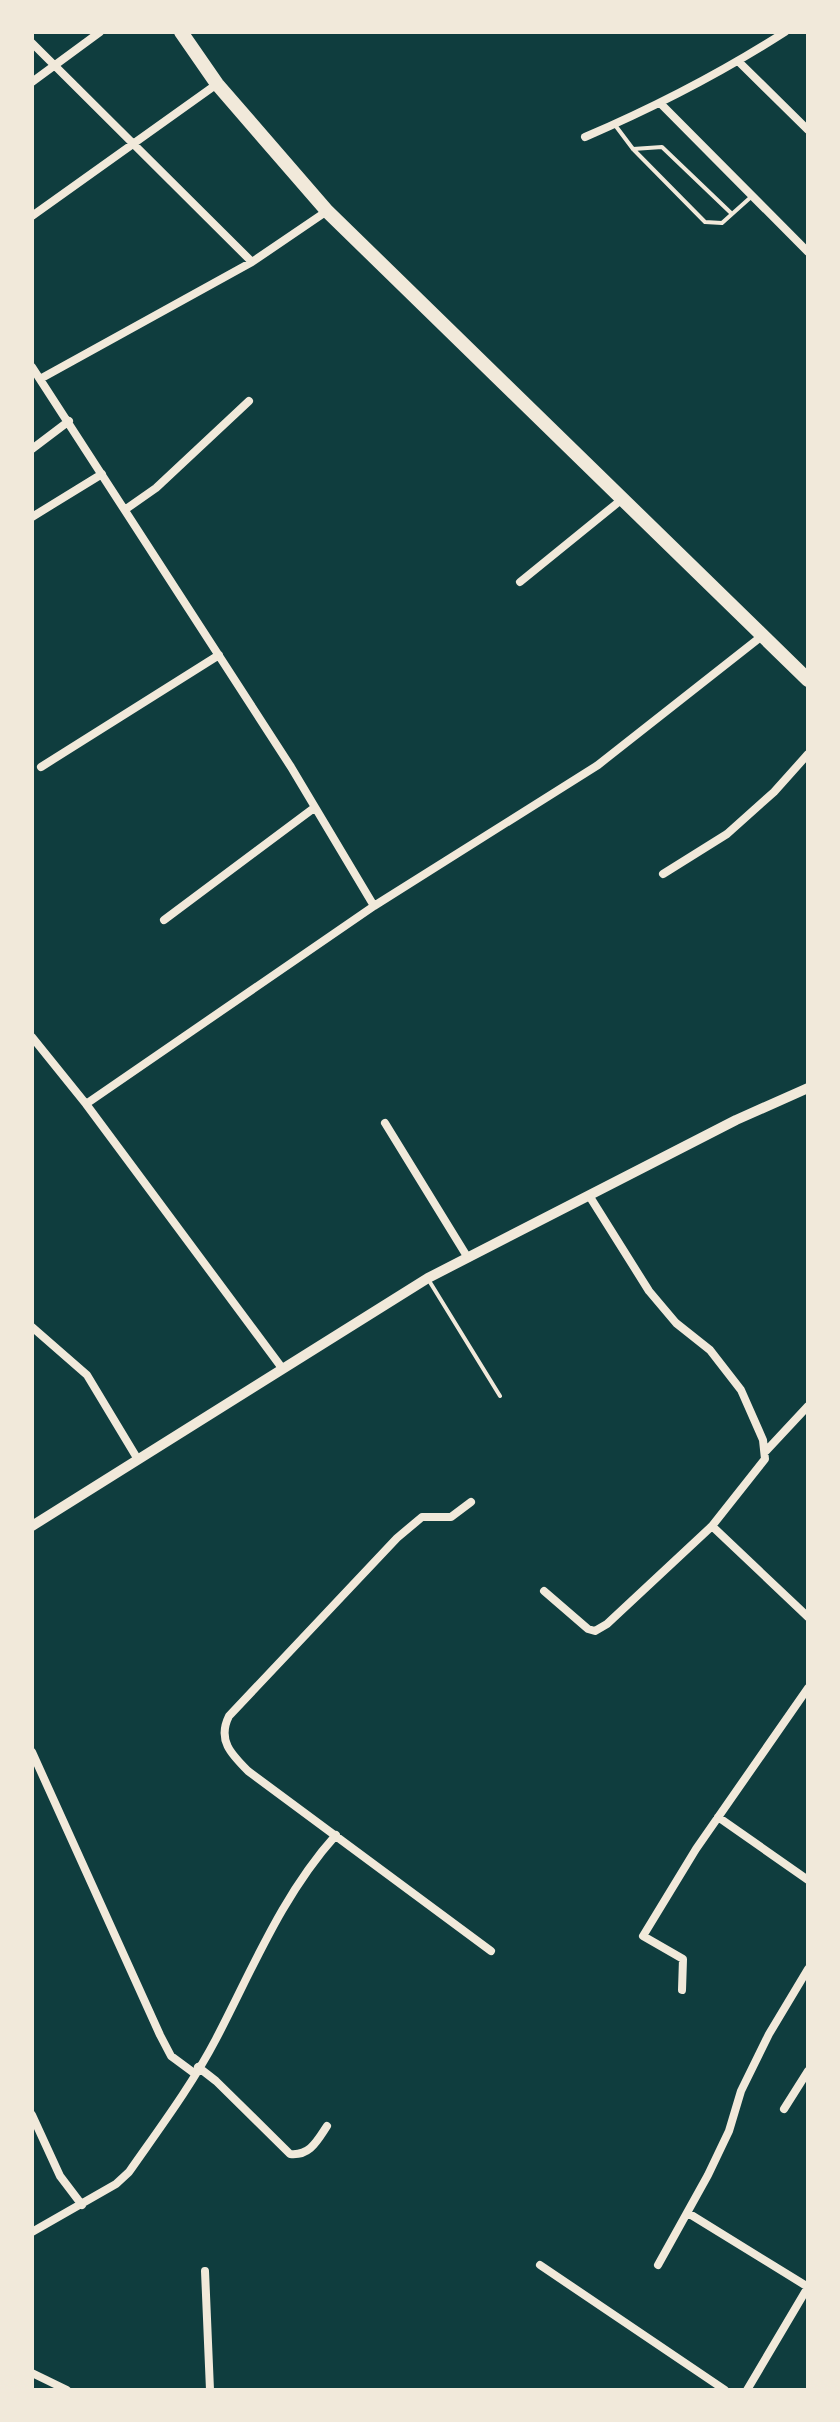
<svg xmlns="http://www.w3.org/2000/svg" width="840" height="2422" font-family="'Nunito Sans',sans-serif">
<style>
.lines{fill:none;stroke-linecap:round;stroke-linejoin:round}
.service{stroke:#f1e9da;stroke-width:4}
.minor{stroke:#f1e9da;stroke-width:8}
.tertiary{stroke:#f1e9da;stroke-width:10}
.trunk{stroke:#f1e9da;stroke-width:14}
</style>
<rect width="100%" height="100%" fill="#0f3d3e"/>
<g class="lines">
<!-- service -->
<path class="service" d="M615 125 633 149 705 222 722 223 751 197
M633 149 662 147 731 213
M428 1279 500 1396"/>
<!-- minor -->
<path class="minor" d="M32 43 252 262
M739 62 808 130
M32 82 100 32
M661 104 808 252
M585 137C655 107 721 73 785 32
M32 216 217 84
M32 367 291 767 374 906
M40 379 252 262 327 211
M32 449 69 421
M126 509 156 488 249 401
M32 517 102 474
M520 582 621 500
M41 767 219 655
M663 874 727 834 774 792 808 754
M164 920 314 808
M32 1037 86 1104 282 1368
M86 1104 374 906 598 765 762 636
M385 1123 468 1258
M590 1197 649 1291 676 1323 710 1350 741 1390 763 1440 765 1459 712 1526 808 1617
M32 1327 87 1375 137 1458
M766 1451 808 1406
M471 1502 451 1517H422L397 1538 229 1716C217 1740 231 1754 248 1771L491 1951
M544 1591 588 1629 595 1631 607 1624 712 1526
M32 1752 160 2035 171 2056 194 2073
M718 1817 808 1880
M682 1990 683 1959 643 1936 696 1849 808 1688
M198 2067 216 2081 290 2154C310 2156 317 2141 327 2126
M784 2109 808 2071
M32 2115 60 2176 82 2205
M688 2213 808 2287 747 2390
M32 2232 116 2184 129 2172C159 2129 192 2085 216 2039 253 1968 282 1895 336 1835
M540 2265 725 2390
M658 2265 708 2175 729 2131 741 2091 769 2034 808 1969
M205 2271 210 2390
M32 2373 67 2390"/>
<!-- tertiary -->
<path class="tertiary" d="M32 1526 428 1278 736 1120 808 1088"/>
<!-- trunk -->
<path class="trunk" d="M181 32 217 84 327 211 808 680"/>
</g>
<!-- border -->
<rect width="840" height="2422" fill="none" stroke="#f1e9da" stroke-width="68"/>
</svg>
